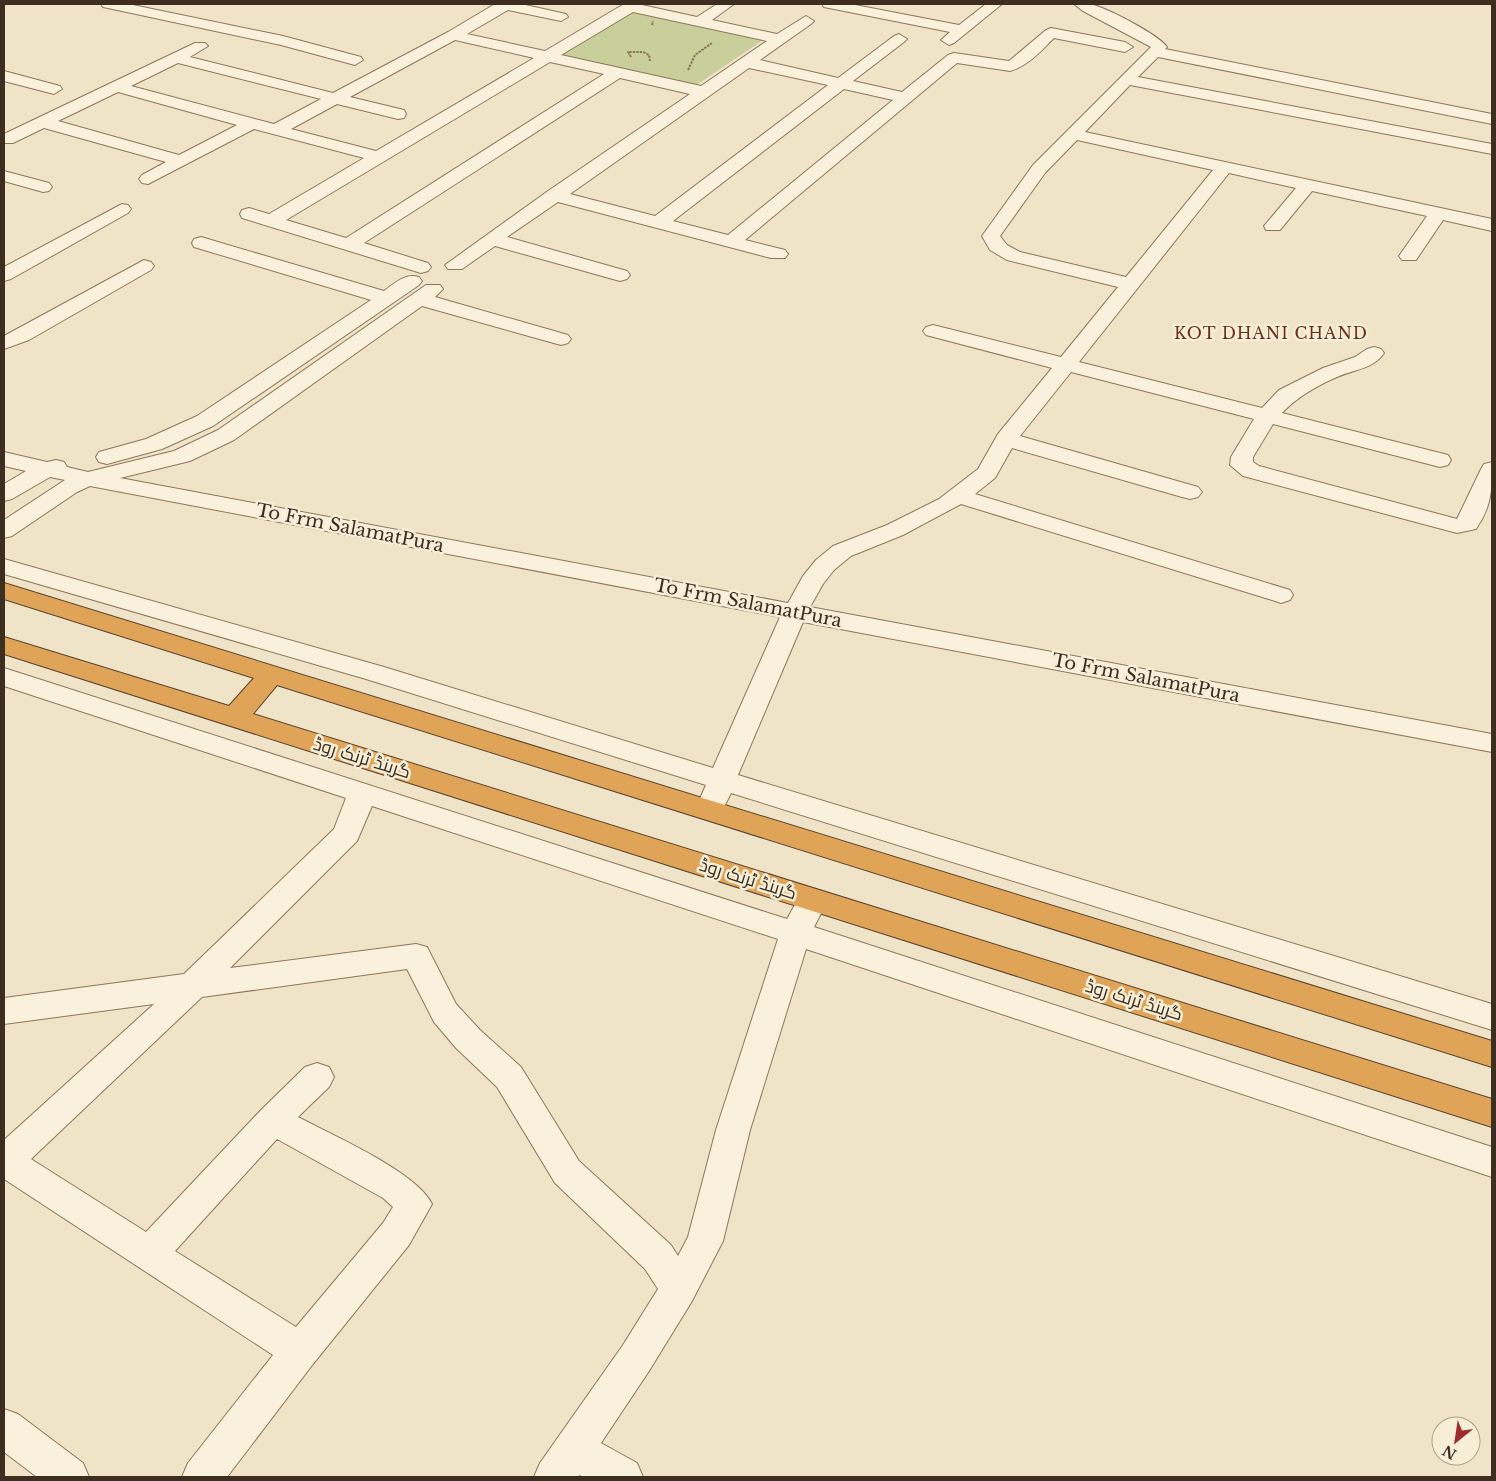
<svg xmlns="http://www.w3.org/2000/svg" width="1496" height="1481" font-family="'Libre Baskerville',Cairo,serif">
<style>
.green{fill:#c9cf9b}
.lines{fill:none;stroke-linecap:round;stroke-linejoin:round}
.minor-casing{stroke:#8d765c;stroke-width:2}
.highway-casing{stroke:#5b4430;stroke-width:2}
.path{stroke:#8d765c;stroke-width:2;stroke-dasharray:2.5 1;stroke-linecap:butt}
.minor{fill:#faf1dc;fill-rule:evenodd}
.highway{fill:#e0a458;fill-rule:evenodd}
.path-bridge{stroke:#8d765c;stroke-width:2;stroke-dasharray:2.5 1;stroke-linecap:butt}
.labels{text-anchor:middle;stroke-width:5;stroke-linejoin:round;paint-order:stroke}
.far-quarter-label{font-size:16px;letter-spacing:1px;fill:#6b2e1e;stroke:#f7eed8}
.street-label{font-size:18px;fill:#3d2e20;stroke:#f7eed8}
</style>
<rect width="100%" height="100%" fill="#f0e4c8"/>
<!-- green -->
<path class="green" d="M630 12 763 40 695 86 560 55Z"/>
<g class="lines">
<defs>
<path id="minor" d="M101 4H128L283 36 361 57 363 60 355 65 281 45 108 8 103 7Z
M495 4H521L566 14 568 17 561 21 508 10 467 34 545 51 624 4H643L642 5 697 17 717 4H734L712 20 777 34 806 16 814 21 811 24 760 60 838 78 894 36 899 34 907 39 904 42 853 81 902 92 948 55 954 53 1009 61 1046 30 1051 28 1125 42 1133 47 1125 52 1054 38C1041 51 1028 66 1010 71L957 63 745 240 785 250 788 254 785 258H771L558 202 507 237 627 271 630 275 627 279 620 281 495 246 462 269H448L445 265 548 191 690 94 620 78 364 243 428 263 431 267 428 271 421 273 242 218 240 214 242 210 249 208 269 214 364 158 254 129 148 184 142 183 139 179 142 175 166 162 44 128 13 143H4V134L195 43H205L208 46 190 57 333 93 448 32ZM633 12 767 41 701 86 561 55ZM455 40 534 58 376 151 291 129 337 104 398 119 404 118 406 114 404 110 350 97ZM550 62 604 74 346 238 286 220ZM178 63 321 99 274 124 131 86ZM749 68 828 85 655 216 570 194ZM844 89 893 100 728 235 673 221ZM118 92 237 125 179 155 58 121Z
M822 4H850L959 25 986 4H1002L954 43 949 45 941 40 950 32 829 8 824 7Z
M1074 4C1079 4 1084 3 1089 4 1104 6 1159 35 1167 47L1165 49 1492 114V124L1158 57 1138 77 1492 144V154L1130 85 1085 132 1492 219V231L1443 220 1416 260H1402L1399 256 1427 216 1312 191 1280 230H1266L1264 226 1296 188 1229 173 1079 362 1262 408 1279 390 1323 368 1355 357 1367 349 1374 347 1381 349 1384 353C1374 369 1352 370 1337 377 1316 386 1297 397 1282 413L1448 455 1451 460 1448 465 1440 467 1273 424 1253 457V462L1259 466 1457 519 1481 469 1484 464 1492 462C1492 489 1492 506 1476 529L1457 533 1243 476 1230 465 1231 457 1254 419 1071 372 1020 436 1198 487 1202 492 1198 497 1190 499 1182 497 1012 448 995 478 975 494 1290 590 1293 595 1290 600 1281 603 1272 600 961 504 903 535 851 556 834 570 823 584 810 607 1492 734V752L803 622 738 775 1492 1004V1030L731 793 719 817 709 820 699 817 695 810 706 785 366 679 4 574V559L384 667 713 768 780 617 90 486 77 492 12 536 4 538V520L65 480 50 477 12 499 4 501V484L26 471 4 466V452L47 462 56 460 64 462 67 467 88 472 174 451 218 430 426 285H440L443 289 435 297 568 335 571 339 568 343 561 345 422 306 234 440 190 461 120 478 788 603 803 576 816 560 833 546 887 525 939 499 978 469 998 434 1052 368 926 335 923 331 926 327 933 325 1061 357 1118 287 1007 260 990 250 982 236 1033 165 1151 47 1083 11ZM1077 140 1213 170 1126 277 1020 252 1007 245 1000 236 1045 173Z
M4 71 60 86 62 89 54 94 4 81Z
M4 171 49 183 52 187 49 191 43 192 4 181Z
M122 204 128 205 131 209 128 213 11 279 4 281V267Z
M201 237 384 291C395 283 405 273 419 277L422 281 419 285 213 426 162 449 107 464 99 462 96 457 99 452 146 439 197 416 371 300 194 247 192 243 194 239Z
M144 260 151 262 154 266 151 270 29 340 4 349V336Z
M4 668 787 919 802 892 813 889 824 892 828 900 814 927 1492 1147V1177L806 949 750 1130 723 1241 692 1301 649 1371 601 1443 637 1463 643 1477H584L579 1475 578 1477H534L540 1463 623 1345 658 1289 645 1269 555 1183 497 1087 456 1048 434 1022 407 969 202 997 31 1159 146 1232 261 1110 305 1067 317 1063 329 1067 334 1077 329 1087 298 1117C332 1135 417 1172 432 1204L409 1245 313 1364 227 1477H182L188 1463 273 1355 4 1179V1140L154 1004 4 1024V998L184 974 334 829 346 798 4 686ZM372 806 778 939 716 1130 688 1237 678 1256 671 1245 579 1161 521 1067 480 1030 456 1004 427 947 416 944 230 968 357 841ZM277 1139 383 1198 393 1207 383 1223 296 1327 175 1251Z
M4 1409 18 1414 83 1463 89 1477H37L4 1452Z"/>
<path id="highway" d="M4 583 1492 1041V1067L277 685 253 714 1492 1099V1127L4 654V637L229 706 254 678 4 599Z"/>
</defs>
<!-- minor casing -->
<use href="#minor" class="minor-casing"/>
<!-- highway casing -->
<use href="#highway" class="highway-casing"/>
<!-- path -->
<path class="path" d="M631 57 628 52H643L649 55 650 61
M688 70 695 55 712 43"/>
<!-- minor -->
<use href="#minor" class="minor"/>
<!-- highway -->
<use href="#highway" class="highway"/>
<!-- path-bridge -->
<path class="path-bridge" d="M652 25 653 21"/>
</g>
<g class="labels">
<!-- far-quarter labels -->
<g class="far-quarter-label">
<text x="1271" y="339">KOT DHANI CHAND</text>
</g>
<!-- street labels -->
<g class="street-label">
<text transform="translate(350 528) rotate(11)" y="6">To Frm SalamatPura</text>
<text transform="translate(748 603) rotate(11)" y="6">To Frm SalamatPura</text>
<text transform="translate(1146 678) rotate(11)" y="6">To Frm SalamatPura</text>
<text transform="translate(362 758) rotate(17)" y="6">گرینڈ ٹرنک روڈ</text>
<text transform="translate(748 879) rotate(17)" y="6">گرینڈ ٹرنک روڈ</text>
<text transform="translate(1134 1000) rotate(17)" y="6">گرینڈ ٹرنک روڈ</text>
</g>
</g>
<!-- border -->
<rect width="1496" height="1481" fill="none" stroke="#3d2e20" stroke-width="10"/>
<!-- north arrow -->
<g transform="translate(1456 1441) rotate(210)"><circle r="24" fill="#f7eed8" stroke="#ada18e"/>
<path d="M0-4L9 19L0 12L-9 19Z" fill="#9e2a2b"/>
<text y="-8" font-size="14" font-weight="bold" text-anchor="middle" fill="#3d2e20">N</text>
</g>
</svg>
